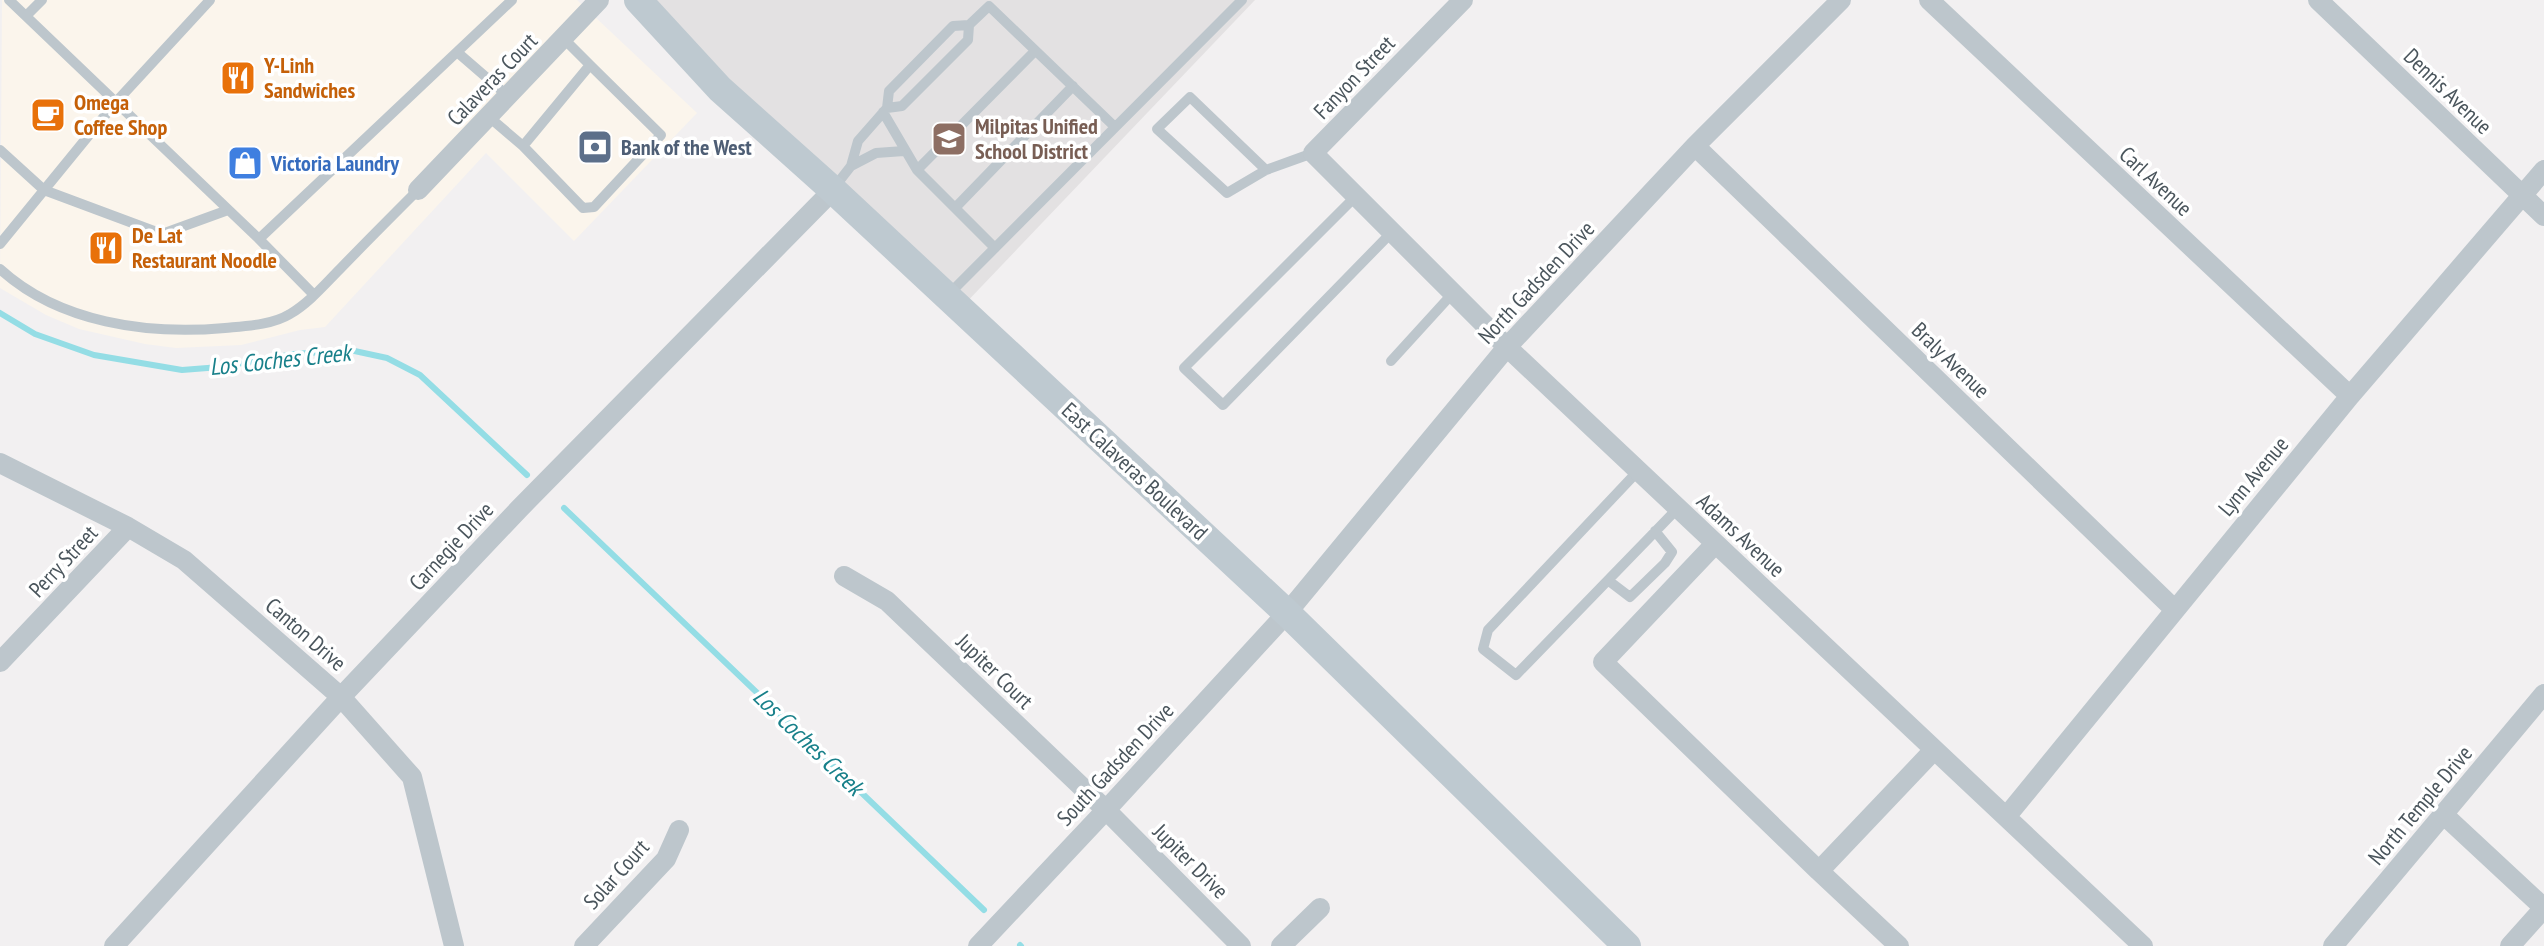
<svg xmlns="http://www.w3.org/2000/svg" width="2544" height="946" font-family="'PT Sans Narrow',sans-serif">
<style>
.commercial{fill:#fbf5ec}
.education{fill:#e3e1e2}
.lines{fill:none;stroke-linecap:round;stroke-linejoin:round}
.stream{stroke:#94dde5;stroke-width:6}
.service{stroke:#bdc6cc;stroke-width:10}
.minor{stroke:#bdc6cc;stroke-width:20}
.secondary{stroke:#bec9d0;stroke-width:28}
.labels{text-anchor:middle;stroke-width:7;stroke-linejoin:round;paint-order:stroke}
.food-label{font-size:22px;font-weight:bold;fill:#c56008;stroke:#fff;text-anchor:start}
.street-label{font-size:22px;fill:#4a555c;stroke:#fff}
.education-label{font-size:22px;font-weight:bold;fill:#785e54;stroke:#fff;text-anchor:start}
.service-label{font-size:22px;font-weight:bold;fill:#4e5e75;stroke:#fff;text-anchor:start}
.shop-label{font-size:22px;font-weight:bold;fill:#366cbe;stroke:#fff;text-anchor:start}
.water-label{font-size:24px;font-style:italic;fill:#18808a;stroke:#fff}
</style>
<rect width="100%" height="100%" fill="#f2f0f1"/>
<!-- commercial -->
<path class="commercial" d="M2 0H577L697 113 574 241 486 153 325 327 300 330 241 345 176 348 145 344 79 329 46 315 0 288Z"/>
<!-- education -->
<path class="education" d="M655 0H1255L960 309 833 190Z"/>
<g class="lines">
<!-- stream -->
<path class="stream" d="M0 313 35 334 94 355 182 370 220 367 294 354 350 350 387 358 420 375 527 475
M564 508 984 910
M1020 945 1021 946"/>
<!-- service -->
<path class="service" d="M9 0 259 239 314 295
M26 16 42 0
M457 52 509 97
M887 108 902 106 968 40 969 25
M883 112 917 170
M489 117 523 146 590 65 563 38
M523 146 583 208 594 207 661 135 590 65
M0 150 44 190 162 234 228 210
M851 166 876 153 904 151
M1266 170 1190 97 1157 129 1227 193 1266 170 1313 153
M833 189 851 166 858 141 887 108 889 91 953 26 969 25 989 6 1115 127
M1356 196 1184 368 1223 405 1392 232
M955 208 1073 86
M259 239 512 0
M0 244 116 102 210 0
M995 248 917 170 1035 51
M0 269C59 323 148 335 225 328 246 326 272 325 290 314 309 303 325 284 340 269 366 242 392 216 418 190
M948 295 1242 0
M1391 361 1453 293
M1638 471 1488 630 1483 649 1516 675 1678 508
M1609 581 1630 597 1665 563 1672 552 1655 531"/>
<!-- minor -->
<path class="minor" d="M1463 0 1313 153 1507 347 2143 946
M1929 0 2350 396
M2318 0 2544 216
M1695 146 2174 609
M418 190 599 0
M0 463 128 527 184 560 341 697 412 777 454 946
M1715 544 1603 662 1819 871 1934 750
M844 576 887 601 1106 810 1241 946
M0 662 128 527
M2444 815 2544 908 2510 946
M2006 817 2350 396 2544 170
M1819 871 1899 946
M114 946 341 697 519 509 833 190
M584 946 666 859 679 830
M978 946 1106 810 1287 613 1507 347 1695 146 1841 0
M1281 946 1320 908
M2333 946 2544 694"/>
<!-- secondary -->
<path class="secondary" d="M638 0 720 89 833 190 1287 613 1627 946"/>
</g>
<!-- icons -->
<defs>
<symbol id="restaurant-square" viewBox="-11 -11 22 22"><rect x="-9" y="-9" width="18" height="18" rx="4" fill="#e8710a" stroke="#fff"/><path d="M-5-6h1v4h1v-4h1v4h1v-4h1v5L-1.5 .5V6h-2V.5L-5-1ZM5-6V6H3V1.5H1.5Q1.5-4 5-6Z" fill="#fff"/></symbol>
<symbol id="cafe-square" viewBox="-11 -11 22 22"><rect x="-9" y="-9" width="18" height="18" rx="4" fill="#e8710a" stroke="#fff"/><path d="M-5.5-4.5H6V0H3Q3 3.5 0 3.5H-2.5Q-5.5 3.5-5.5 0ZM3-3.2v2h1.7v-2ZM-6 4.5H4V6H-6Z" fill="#fff"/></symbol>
<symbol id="school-square" viewBox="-11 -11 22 22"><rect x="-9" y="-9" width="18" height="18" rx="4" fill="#8d6e63" stroke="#fff"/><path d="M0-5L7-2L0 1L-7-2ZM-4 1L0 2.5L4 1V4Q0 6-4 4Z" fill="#fff"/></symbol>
<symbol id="bank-square" viewBox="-11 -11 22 22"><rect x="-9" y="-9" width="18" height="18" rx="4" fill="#5c6f8a" stroke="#fff"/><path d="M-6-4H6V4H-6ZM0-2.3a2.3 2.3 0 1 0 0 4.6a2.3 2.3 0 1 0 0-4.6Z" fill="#fff"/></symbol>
<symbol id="shop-square" viewBox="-11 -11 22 22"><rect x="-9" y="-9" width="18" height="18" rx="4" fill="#3f7fe0" stroke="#fff"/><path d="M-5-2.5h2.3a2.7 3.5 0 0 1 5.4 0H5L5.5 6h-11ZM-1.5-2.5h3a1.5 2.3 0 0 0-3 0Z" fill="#fff"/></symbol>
</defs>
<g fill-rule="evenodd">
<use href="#restaurant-square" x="218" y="58" width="40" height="40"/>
<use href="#cafe-square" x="28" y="95" width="40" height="40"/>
<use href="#school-square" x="929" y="119" width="40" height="40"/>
<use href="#bank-square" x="575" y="127" width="40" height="40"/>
<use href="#shop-square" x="225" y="143" width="40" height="40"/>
<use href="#restaurant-square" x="86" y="228" width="40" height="40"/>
</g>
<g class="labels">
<!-- food labels -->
<g class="food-label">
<text x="264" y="73">Y-Linh<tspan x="264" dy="25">Sandwiches</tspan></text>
<text x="74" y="110">Omega<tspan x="74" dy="25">Coffee Shop</tspan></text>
<text x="132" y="243">De Lat<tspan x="132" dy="25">Restaurant Noodle</tspan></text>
</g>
<!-- street labels -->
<g class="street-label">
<text transform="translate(1354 77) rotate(-46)" y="8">Fanyon Street</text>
<text transform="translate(492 79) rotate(-46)" y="8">Calaveras Court</text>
<text transform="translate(2448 91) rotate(44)" y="8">Dennis Avenue</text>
<text transform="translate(2156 181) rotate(43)" y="8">Carl Avenue</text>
<text transform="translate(1536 282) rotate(-47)" y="8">North Gadsden Drive</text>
<text transform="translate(1951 360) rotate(44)" y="8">Braly Avenue</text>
<text transform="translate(1135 471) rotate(43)" y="8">East Calaveras Boulevard</text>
<text transform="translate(2253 476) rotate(-50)" y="8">Lynn Avenue</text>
<text transform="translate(1741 535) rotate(43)" y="8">Adams Avenue</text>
<text transform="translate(451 546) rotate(-47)" y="8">Carnegie Drive</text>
<text transform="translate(63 561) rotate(-47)" y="8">Perry Street</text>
<text transform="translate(306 634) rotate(41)" y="8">Canton Drive</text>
<text transform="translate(995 671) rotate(44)" y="8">Jupiter Court</text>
<text transform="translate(1115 764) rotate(-47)" y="8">South Gadsden Drive</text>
<text transform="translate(2420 805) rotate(-50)" y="8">North Temple Drive</text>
<text transform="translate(1191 861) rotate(45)" y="8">Jupiter Drive</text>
<text transform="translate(616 874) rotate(-48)" y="8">Solar Court</text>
</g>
<!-- education labels -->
<g class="education-label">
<text x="975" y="134">Milpitas Unified<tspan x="975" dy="25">School District</tspan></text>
</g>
<!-- service labels -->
<g class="service-label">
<text x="621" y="155">Bank of the West</text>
</g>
<!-- shop labels -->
<g class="shop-label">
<text x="271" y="171">Victoria Laundry</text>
</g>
<!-- water labels -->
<g class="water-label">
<text transform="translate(280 360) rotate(-6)" y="8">Los Coches Creek</text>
<text transform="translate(808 742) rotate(44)" y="8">Los Coches Creek</text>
</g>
</g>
</svg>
